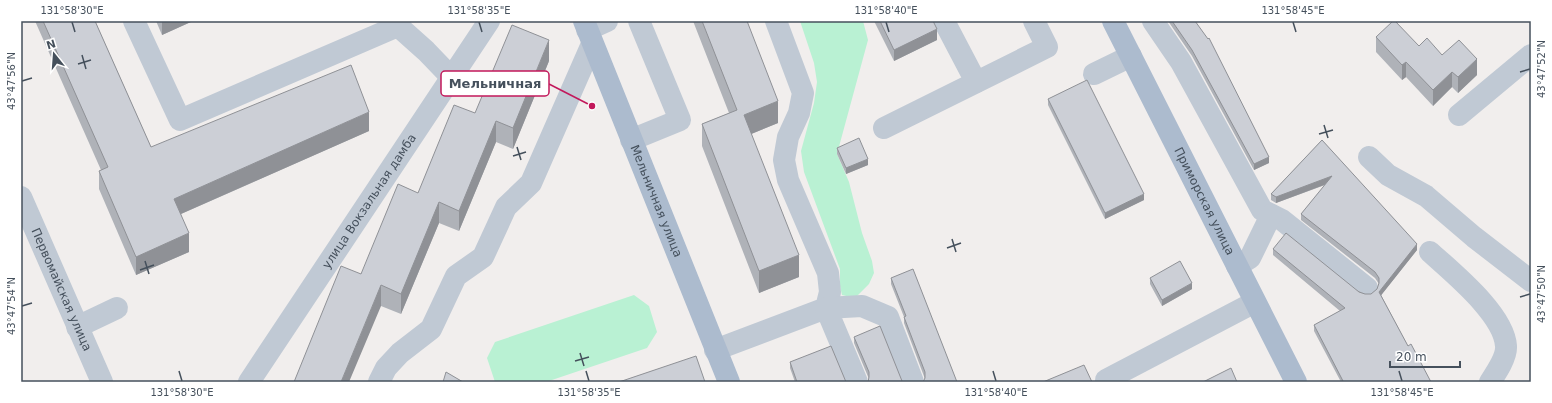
<svg xmlns="http://www.w3.org/2000/svg" width="1552" height="403" font-family="'DejaVu Sans',sans-serif">
<style>
.green{fill:#b9f1d3}
.lines{fill:none;stroke-linecap:round;stroke-linejoin:round}
.minor{stroke:#c0c9d4;stroke-width:22}
.major{stroke:#acbbce;stroke-width:22}
.wall{fill:#afb2b8}
.shaded-wall{fill:#8f9196}
.building{fill:#cccfd6;stroke:#8f9196}
.ticks{fill:none;stroke:#45505c;stroke-width:1.5}
.labels{text-anchor:middle;stroke-width:3;stroke-linejoin:round;paint-order:stroke}
.street-label{font-size:12px;fill:#45505c;stroke:#fff}
.leader{fill:none;stroke:#c2185b;stroke-width:1.5}
.callout-dot{fill:#c2185b;stroke:#fff;stroke-width:1.5}
.callout{fill:#fff;stroke:#c2185b;stroke-width:1.5}
.callout-label{font-size:13px;text-anchor:middle;font-weight:bold;fill:#45505c}
.neatline{fill:none;stroke:#45505c;stroke-width:1.5}
.ticks-label{font-size:10px;text-anchor:middle;fill:#45505c}
</style>
<rect width="100%" height="100%" fill="#f1eeed"/>
<!-- green -->
<path class="green" d="M800 21H863L868 40 837 154 849 182 862 233 872 261 874 273 869 284 855 298 842 295 840 286V269L804 172 801 151 814 103 817 82 814 63Z
M634 295 649 306 657 332 647 348 546 382H495L487 358 495 342Z"/>
<g class="lines">
<!-- minor -->
<g class="minor">
<path d="M134 21 180 120 398 26 426 51 451 77"/>
<path d="M944 21 976 82"/>
<path d="M1153 21 1181 62 1262 210 1282 220 1367 288"/>
<path d="M587 30 607 21"/>
<path d="M1094 74 1131 56"/>
<path d="M1459 115 1531 55"/>
<path d="M884 128 1047 47 1034 21"/>
<path d="M631 140 680 120 639 21"/>
<path d="M1369 157 1388 175 1426 196 1474 237 1531 281"/>
<path id="s1" d="M21 197 102 382"/>
<path d="M1430 252C1453 273 1504 314 1506 346 1507 357 1496 373 1490 382"/>
<path d="M1237 266 1250 258 1271 215"/>
<path d="M77 327 117 308"/>
<path d="M715 350 826 308 830 292 828 273 788 180 784 160 788 137 799 113 803 93 776 21"/>
<path id="s2" d="M249 382 489 21"/>
<path d="M379 382 386 368 400 353 431 329 456 276 483 257 506 207 531 183 592 44"/>
<path d="M857 382 826 308 862 306 888 317 913 382"/>
<path d="M1107 382 1106 380 1255 302"/>
</g>
<!-- major -->
<g class="major">
<path id="s3" d="M584 21 729 382"/>
<path id="s4" d="M1113 21 1296 382"/>
</g>
</g>
<!-- wall -->
<path class="wall" d="M35 21H95L151 147 369 131 181 214 189 252 136 275 99 189V171L101 170Z
M156 21H193L162 35Z
M693 21H747L778 123 751 134 799 277 759 293 702 146V124L729 113Z
M874 21H933L937 40 894 61Z
M1168 21H1195L1269 163 1254 170 1192 56Z
M1376 37 1419 46 1442 55 1477 75 1458 93 1452 87 1433 106 1406 77 1402 80 1376 52Z
M549 61 513 149 496 142 459 231 439 223 401 314 381 306 361 274 475 113Z
M1048 99 1144 200 1105 219 1048 105Z
M1322 140 1417 250 1381 295 1408 346 1341 382 1314 331V325L1340 311 1273 255V249L1365 294H1371L1377 289 1379 284 1375 278 1301 220V214L1325 185 1276 203 1271 200V194Z
M837 148 868 165 846 174 837 154Z
M891 278 957 382 925 379 904 323V317L891 284Z
M1150 278 1192 289 1162 306 1150 284Z
M854 337 902 381 869 379 854 343Z
M790 362 846 382H795L790 368Z"/>
<!-- shaded-wall -->
<path class="shaded-wall" d="M162 21H193L162 35Z
M937 29V40L894 61V50Z
M549 40V61L513 149V128Z
M1477 59V75L1458 93V77Z
M1406 62V77L1402 80V65Z
M1452 72V87L1433 106V90Z
M778 101V123L744 137V115Z
M369 112V131L174 217V199Z
M496 121V142L459 231V211Z
M1269 157V163L1254 170V164Z
M868 159V165L846 174V168Z
M1332 176V182L1276 203V197Z
M1144 194V200L1105 219V213Z
M439 202V223L401 314V294Z
M189 233V252L136 275V257Z
M1417 244V250L1379 298V292Z
M799 255V277L759 293V271Z
M1192 283V289L1162 306V300Z
M381 285V306L349 382H341Z"/>
<!-- building -->
<path class="building" d="M43 21H95L151 147 351 65 369 112 174 199 189 233 136 257 99 171 108 167Z
M702 21H747L778 101 744 115 799 255 759 271 702 124 737 110Z
M880 21H933L937 29 894 50Z
M1172 21H1195L1208 39 1209 38 1269 157 1254 164 1192 50Z
M1393 21H1395L1419 46 1427 38 1442 55 1459 40 1477 59 1458 77 1452 72 1433 90 1406 62 1402 65 1376 37Z
M512 25 549 40 513 128 496 121 459 211 439 202 401 294 381 285 341 382H294L341 266 361 274 398 184 418 193 454 105 475 113Z
M1087 80 1144 194 1105 213 1048 99Z
M859 138 868 159 846 168 837 148Z
M1322 140 1417 244 1379 292 1408 346 1411 344 1431 382H1341L1343 381 1314 325 1345 308 1273 249 1286 233 1359 292 1365 294H1371L1377 289 1379 283V278L1375 272 1301 214 1332 176 1276 197 1271 194Z
M1180 261 1192 283 1162 300 1150 278Z
M913 269 957 382H923L925 378V372L904 317 906 316 891 278Z
M880 326 902 381V382H868L869 377V372L854 337Z
M831 346 846 382H797L790 362Z
M696 356 705 382H619Z
M1084 365 1092 382H1043Z
M1231 368 1237 382H1203Z
M446 372 463 382H443Z"/>
<!-- ticks -->
<path class="ticks" d="M72 22 75 32M479 22 482 32M886 22 889 32M1293 22 1296 32M82 55 86 69M78 64 91 60M1520 72 1530 69M22 81 32 78M1324 125 1328 138M1319 134 1333 130M517 147 521 160M513 156 526 152M952 239 956 252M947 248 961 243M145 261 149 274M140 270 154 265M1520 297 1530 294M22 306 32 303M580 353 584 366M575 361 589 357M179 371 182 381M586 371 589 381M993 371 996 381M1399 371 1402 381"/>
<g class="labels">
<!-- street labels -->
<g class="street-label">
<text dy="4" stroke="none"><textPath href="#s2" startOffset="217">улица Вокзальная дамба</textPath></text>
<text dy="4" stroke="none"><textPath href="#s3" startOffset="194">Мельничная улица</textPath></text>
<text dy="4" stroke="none"><textPath href="#s4" startOffset="202">Приморская улица</textPath></text>
<text dy="4" stroke="none"><textPath href="#s1" startOffset="101">Первомайская улица</textPath></text>
</g>
</g>
<!-- callouts -->
<path class="leader" d="M592 106L549 84"/>
<circle class="callout-dot" cx="592" cy="106" r="4"/>
<rect class="callout" x="441" y="71" width="108" height="25" rx="4"/>
<g class="callout-label">
<text x="495" y="88">Мельничная</text>
</g>
<!-- border -->
<rect width="1552" height="403" fill="none" stroke="#ffffff" stroke-width="44"/>
<!-- north arrow -->
<g transform="translate(54 54) rotate(343)" stroke="#ffffff" stroke-width="3" paint-order="stroke">
<path d="M0-3L7 15L0 10L-7 15Z" fill="#45505c"/>
<text y="-6" font-size="11" font-weight="bold" text-anchor="middle" fill="#45505c">N</text>
</g>
<!-- scale -->
<path d="M1390 361v6h70v-6" fill="none" stroke="#45505c" stroke-width="2"/>
<text x="1396" y="361" font-size="12" fill="#45505c" stroke="#ffffff" stroke-width="3" paint-order="stroke">20 m</text>
<rect x="22" y="22" width="1508" height="359" class="neatline"/>
<g class="ticks-label">
<text x="72" y="14">131°58'30"E</text>
<text x="479" y="14">131°58'35"E</text>
<text x="886" y="14">131°58'40"E</text>
<text x="1293" y="14">131°58'45"E</text>
<text transform="translate(1541 69) rotate(-90)" y="4">43°47'52"N</text>
<text transform="translate(11 81) rotate(-90)" y="4">43°47'56"N</text>
<text transform="translate(1541 294) rotate(-90)" y="4">43°47'50"N</text>
<text transform="translate(11 306) rotate(-90)" y="4">43°47'54"N</text>
<text x="182" y="396">131°58'30"E</text>
<text x="589" y="396">131°58'35"E</text>
<text x="996" y="396">131°58'40"E</text>
<text x="1402" y="396">131°58'45"E</text>
</g>
</svg>
